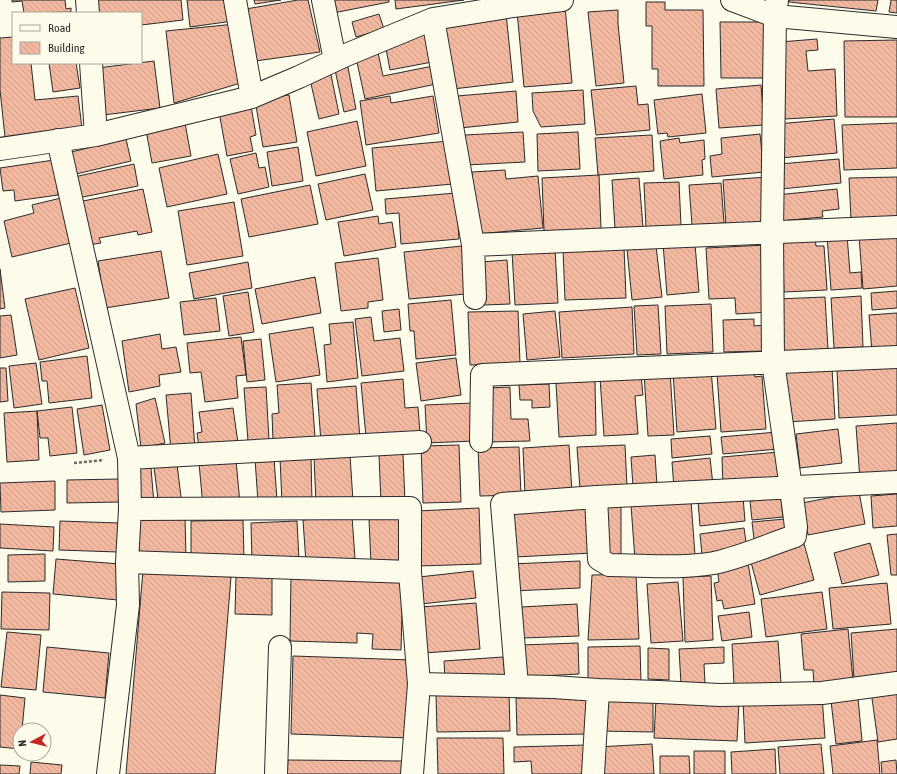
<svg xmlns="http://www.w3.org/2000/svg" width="897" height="774" font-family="'Asap Condensed',sans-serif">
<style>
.building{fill:url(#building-back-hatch);stroke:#2b2b2b}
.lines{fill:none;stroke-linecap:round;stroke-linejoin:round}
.street-casing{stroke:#2b2b2b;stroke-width:24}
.path{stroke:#6a6964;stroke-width:2.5;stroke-dasharray:3 2;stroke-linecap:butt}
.street{stroke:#fdfbea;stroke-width:22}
</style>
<defs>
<pattern id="building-back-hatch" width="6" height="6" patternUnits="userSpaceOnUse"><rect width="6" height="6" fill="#f2b8a0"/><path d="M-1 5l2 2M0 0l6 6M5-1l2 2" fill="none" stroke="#d09e8a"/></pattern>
</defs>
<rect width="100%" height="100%" fill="#fdfbea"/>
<!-- building -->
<path class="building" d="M12 0H65L66 9 71 8V12L24 13 22 1 12 2Z
M96 0H181L183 20 141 25V13H98Z
M187 0H230L233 21 190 27Z
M254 0H281L255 4Z
M298 0H308L320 52 248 62 240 10Z
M326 0H389V2L328 14Z
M395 0H464L396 9Z
M789 0H878L876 11 789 2Z
M891 0H897V13L889 12Z
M646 2H665V10H703L704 86H658V69H652V26H646Z
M565 6 572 83 524 87 517 11Z
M618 10V24L624 83 596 86 588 12Z
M506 13 513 82 453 89 445 20Z
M379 14 384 29 356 37 352 22Z
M720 22H764V53L769 78H721Z
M235 24 244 82 174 103 166 31Z
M426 34 432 62 390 70 385 43Z
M13 37V63H31L35 100 78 96 82 128 5 137 0 90V38Z
M817 39 818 50 806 51 808 71 835 69 837 116 785 119 780 42Z
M897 40V117H845L844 41Z
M377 48 383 76 433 66 436 84 365 99 355 53Z
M154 61 160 108 103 115 97 68Z
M347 62 356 109 344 112 334 65Z
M49 63H76L80 88 53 92Z
M330 70 339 114 319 119 309 75Z
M761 85 764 125 719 128 716 89Z
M636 86 638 105 648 104 650 130 596 135 591 90Z
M583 90 585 124 541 127 533 111 532 93Z
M516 91 518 122 460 128 457 96Z
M702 94 706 133 668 137 667 133 658 134 654 100Z
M289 95 297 142 263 147 255 100Z
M390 96 391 103 433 96 439 133 366 145 360 101Z
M251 106 256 135 250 137 253 151 227 156 219 112Z
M834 119 837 153 780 158 777 124Z
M357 121 366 166 316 176 307 132Z
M185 123 191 156 152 163 146 130Z
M897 123V168L844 170 842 125Z
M523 132 525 162 466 165 465 135Z
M578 132 580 169 538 171 537 134Z
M760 134 764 172 712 177 710 156 722 154 721 138Z
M652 135 654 171 598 175 595 138Z
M679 138 680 143 704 140 705 159 702 160 703 175 664 179 660 141Z
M126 139 131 161 76 174 71 152Z
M449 141 453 184 376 191 372 148Z
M298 147 303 181 272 186 267 152Z
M256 153 259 168 265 167 269 187 238 194 230 159Z
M218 154 227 194 167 207 159 168Z
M839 159 841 183 781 189 779 164Z
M54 160 58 195 15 201 14 190 3 191 0 168Z
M134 164 138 186 78 198 74 177Z
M505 170 506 179 538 176 543 228 477 234 472 172Z
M365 174 373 210 326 220 318 184Z
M599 175 601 229 544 231 542 178Z
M768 177 764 223 726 226 723 180Z
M897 177V218L851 219 849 178Z
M639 178 643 227 615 229 612 180Z
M679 182 681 226 646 228 644 183Z
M721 183 724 223 692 225 689 185Z
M310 185 318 224 249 237 241 199Z
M143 189 152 232 138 235 137 231 99 238 101 243 88 245 78 202Z
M837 189 839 209 822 211 823 217 779 221 776 195Z
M456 193 459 239 401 244 399 213 386 214 385 199Z
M61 198 71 243 12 257 4 221 34 213 32 205Z
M234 202 243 256 187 265 178 211Z
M378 216 379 224 392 222 396 247 344 256 338 222Z
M897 234V286L863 289 859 236Z
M847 235 850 273 861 272 862 288 831 290 827 236Z
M815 238 816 246H824L827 290 784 292 783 262 777 240Z
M663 243 695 244 699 292 667 295Z
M766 245 770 312 736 314 735 298 709 299 706 248Z
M462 246 466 294 409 299 404 252Z
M656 246 662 297 632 300 627 249Z
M624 247 626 298 565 300 563 249Z
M555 248 558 303 515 305 512 251Z
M161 251 169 298 105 308 98 261Z
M378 258 383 300 368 302V308L341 311 335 263Z
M507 260 510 304 484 305 481 262Z
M248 262 252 288 194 299 189 273Z
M0 269 5 308 0 309Z
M315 277 321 313 262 324 255 289Z
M75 288 89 348 39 360 25 299Z
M897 291V308L872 310 871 293Z
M248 292 254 332 229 336 223 296Z
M861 296 863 347 834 348 831 298Z
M825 297 828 349 780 351 777 299Z
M216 298 220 331 184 335 180 302Z
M451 300 456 355 416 359 414 331H410L408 304Z
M711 304 713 352 667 354 665 306Z
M658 305 661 354 637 355 634 306Z
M632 307 634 354 562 358 559 312Z
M399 309 401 330 384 332 382 311Z
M518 311 520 363 470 365 468 312Z
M555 311 560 357 527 360 523 314Z
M897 313V350L872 352 869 315Z
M11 315 17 355 0 358V316Z
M371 317 374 341 400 338 404 371 362 376 355 319Z
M754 319V326L764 325 765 351 724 352 723 320Z
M353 322 358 378 327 382 324 345 331 344 329 324Z
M313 327 320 375 276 382 269 334Z
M160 334 162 349 176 347 181 372 159 375 160 386 129 392 122 341Z
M241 337 246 375 236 376 238 398 205 402 201 372 190 373 187 343Z
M261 339 265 380 247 382 243 341Z
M87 356 92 398 49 403 47 381H42L40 362Z
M456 358 461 395 421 401 416 363Z
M36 363 42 404 14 408 9 366Z
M897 367V415L839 418 837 369Z
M0 368H6L8 401 0 402Z
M832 368 835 419 787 422 784 371Z
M711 369 716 429 677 432 673 372Z
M670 371 674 435 648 436 644 373Z
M754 371 755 377 762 376 766 429 721 432 717 373Z
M641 375 643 395 635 396 638 434 604 436 600 378Z
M403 379 405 408 418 407 420 433 366 437 361 383Z
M595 381 596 435 559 437 556 383Z
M311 383 315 437 273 440 272 414 279 413 277 385Z
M549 384 550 407 532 408V400H520L519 385Z
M356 386 360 440 321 442 317 389Z
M266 387 269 440 248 441 244 388Z
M510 387 511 419H528L530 441 490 442 488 388Z
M191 393 195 449 171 451 166 395Z
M155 398 165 443 141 448 136 404Z
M473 403 474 441 427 443 425 405Z
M102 405 110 450 84 455 77 409Z
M72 407 77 453 50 456 48 438H40L37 411Z
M233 408 238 443 199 448 197 433 202 432 199 412Z
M37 411 39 460 7 462 4 413Z
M897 423V478L860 480 856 426Z
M838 429 842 463 800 468 796 434Z
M777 432 778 449 723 454 721 437Z
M710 436 712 454 672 458 671 439Z
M459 445 461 502 423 503 421 446Z
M569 445 572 493 525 495 523 448Z
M625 445 627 487 580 489 577 447Z
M519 447 521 495 480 496 478 448Z
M779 452 781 483 723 487 722 457Z
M403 454 405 502 381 503 379 455Z
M350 455 353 501 316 503 314 458Z
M655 455 657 485 633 487 631 457Z
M311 457 312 503H282L280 458Z
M274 458 277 500 258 502 255 459Z
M710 458 713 485 674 488 672 462Z
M236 460 240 504 203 507 199 463Z
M177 464 182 505 159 507 154 467Z
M151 468 154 504 138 506 134 469Z
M119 479V502L67 503V480Z
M55 481V510L1 512 0 483Z
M859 492 865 524 808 535 802 503Z
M897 494V526L873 528 871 496Z
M743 497 745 521 700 526 698 501Z
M781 498 783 517 752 520 750 501Z
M691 501 695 555 635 560 631 505Z
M601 503H621V555H601Z
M589 507 592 553 515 557 513 511Z
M479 508 481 564 419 566 417 511Z
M352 516 355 559 306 563 303 520Z
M139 518H185L186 557 139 558Z
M401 518 403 562 371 564 369 519Z
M785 519 786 536 754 539 752 522Z
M243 520 244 559 191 560V521Z
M60 521 119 523 118 552 59 550Z
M297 521 299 560 252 562 251 523Z
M0 524 54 527 53 551 0 548Z
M744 528 747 549 702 555 700 534Z
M897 534V575H891L887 535Z
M803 540 814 580 760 595 749 555Z
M870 543 879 575 842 584 834 553Z
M45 554V581L8 582V555Z
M56 559 120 564 118 600 53 594Z
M580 561V588L512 591 511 564Z
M748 563 755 604 724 609 722 600 717 601 714 583 719 582 717 569Z
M143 570 231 577 215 774H126Z
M473 571 476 598 421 604 419 577Z
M636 574 639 639 588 640 592 575Z
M236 575 272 576V615L235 614Z
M291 576 403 579 401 650 372 649 373 634 357 633V643L290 641Z
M711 576 713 640 685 642 683 577Z
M678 582 683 641 651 643 647 584Z
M887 583 891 624 833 629 829 588Z
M2 592 50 593 49 630 1 629Z
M822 592 827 629 766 637 761 599Z
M476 603 480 649 424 653 420 607Z
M577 604 579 636 522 638 521 607Z
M749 612 752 637 722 641 718 616Z
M848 629 853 680 814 684 813 670H804L801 634Z
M897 629V676L854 679 851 633Z
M7 632 41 635 36 690 1 687Z
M778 641 781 683 734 685 732 644Z
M578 643 579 674 522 677 521 645Z
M640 646 641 683 588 684V647Z
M47 647 109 653 105 698 43 692Z
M724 647V663L704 664 705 683 681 684 679 649Z
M648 648 669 649V680L648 679Z
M293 656 412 660 409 738 291 734Z
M503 657 505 676 445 680 444 661Z
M897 687V739L878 742 871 691Z
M509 694 510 731 437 732 436 695Z
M0 695 25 698 22 730H20V749L0 747Z
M600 696 653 697V732L599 731Z
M822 696 825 738 745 743 743 701Z
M591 697V734L517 735 516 698Z
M858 698 862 741 836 744 831 701Z
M656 699 739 702 737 741 654 738Z
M437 738H503L504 774H438Z
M877 740 880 774H833L830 746Z
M652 744 654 774H597L596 747Z
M821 744 824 774H780L778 747Z
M587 745 588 774H532L531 761 514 762V747Z
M775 749 776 774H732L731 752Z
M694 751H725V774H694Z
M660 756H689L690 774H660Z
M288 760 402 761V774H287Z
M896 760 897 774H882L881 762Z
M31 762 62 765 61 774H30Z
M0 765 20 766 19 774H0Z"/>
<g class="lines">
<defs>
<path id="street" d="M87 0 88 13
M235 0 252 97
M323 0 335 60
M732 0 775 16 897 27
M433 19 473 245 475 298
M91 63 96 135
M58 140 129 458 130 509 127 562 128 605 108 774
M0 149 96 135 252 97 299 77 346 55 433 19 513 6 562 0
M473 245 897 227
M481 441 482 375 897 357
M129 458 420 442
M596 497 599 559 609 565C644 565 680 569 714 563 742 557 768 545 795 536L796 527 791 488 773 362 772 232 775 16 777 0
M130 509 410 508V572L419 684 412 774
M127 562 410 572
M419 684 553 687 598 690 659 692 720 695 822 693 897 683
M517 686 502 504 596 497 897 482
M276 774 280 647
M593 774 598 690"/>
</defs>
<!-- street casing -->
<use href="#street" class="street-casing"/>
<!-- path -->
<path class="path" d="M74 463 104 460"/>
<!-- street -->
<use href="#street" class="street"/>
</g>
<!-- legend -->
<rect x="12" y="12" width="130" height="52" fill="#fdfbea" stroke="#a9a89e"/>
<rect x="20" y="25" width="20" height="6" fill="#fdfbea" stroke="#a9a89e"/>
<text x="48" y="32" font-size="12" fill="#2b2b2b">Road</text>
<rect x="20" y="42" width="20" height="12" fill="url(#building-back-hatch)" stroke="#a9a89e"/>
<text x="48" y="52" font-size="12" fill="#2b2b2b">Building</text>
<!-- north arrow -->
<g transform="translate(32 742) rotate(263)"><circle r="19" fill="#fdfbea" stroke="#a9a89e"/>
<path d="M0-3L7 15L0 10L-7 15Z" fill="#c62828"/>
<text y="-6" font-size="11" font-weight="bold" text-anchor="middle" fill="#2b2b2b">N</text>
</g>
</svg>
